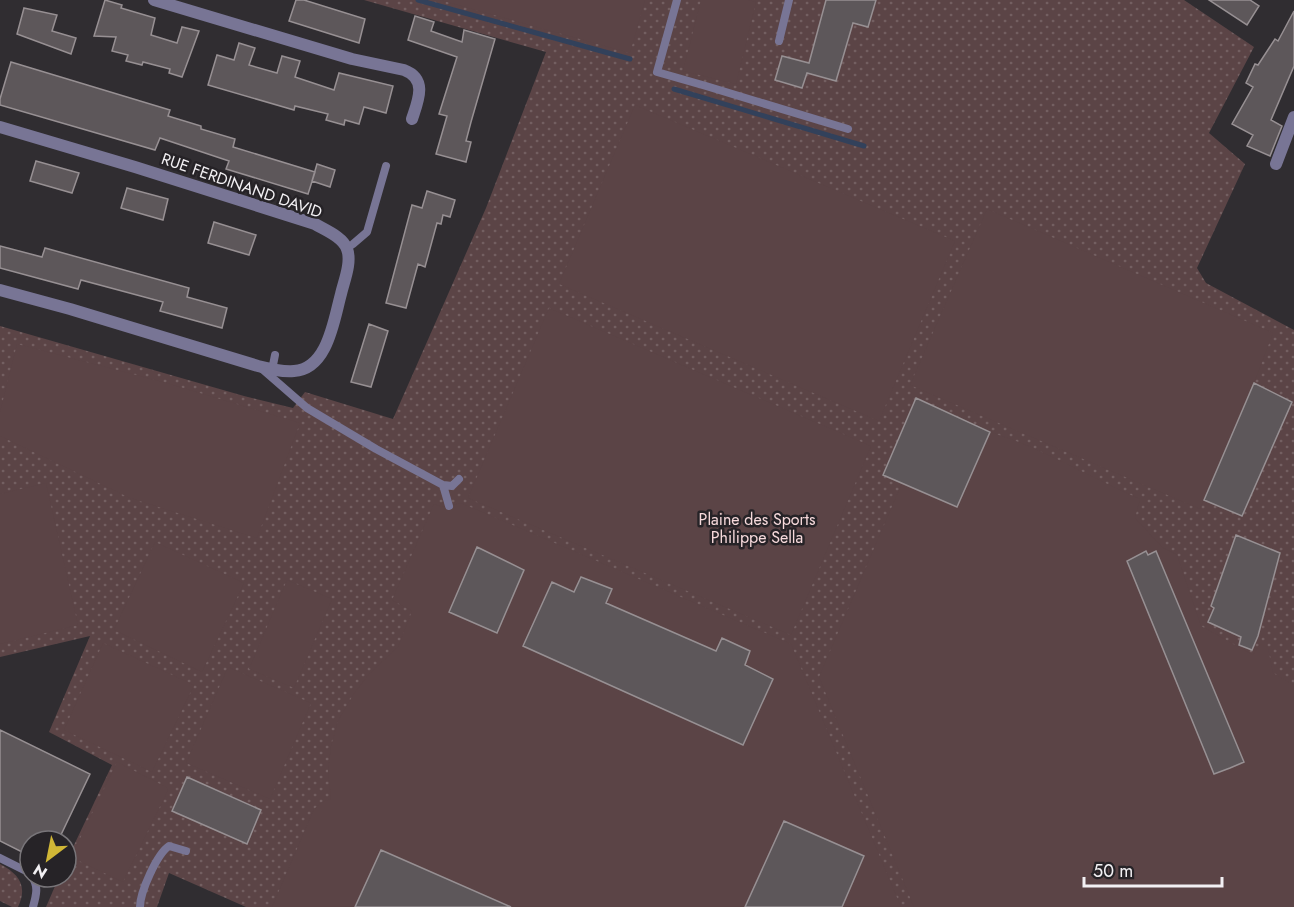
<svg xmlns="http://www.w3.org/2000/svg" width="1294" height="907" font-family="Jost,sans-serif">
<style>
.green{fill:url(#green-dots)}
.pitch{fill:#5b4446}
.lines{fill:none;stroke-linecap:round;stroke-linejoin:round}
.stream{stroke:#32415b;stroke-width:5}
.building{fill:#5d575a;stroke:#979093;stroke-width:1.5}
.lane{stroke:#787595;stroke-width:8}
.street{stroke:#787595;stroke-width:12}
.labels{text-anchor:middle;stroke-width:5;stroke-linejoin:round;paint-order:stroke}
.street-label{font-size:16px;fill:#f2f0f3;stroke:#262327}
.park-label{font-size:16px;fill:#f7dadc;stroke:#262327}
</style>
<defs>
<pattern id="green-dots" width="8" height="8" patternUnits="userSpaceOnUse" patternTransform="scale(1.5)"><rect width="8" height="8" fill="#5b4446"/><path d="M2 2h.1M6 6h.1" fill="none" stroke="#735f61" stroke-width="1.8" stroke-linecap="round"/></pattern>
</defs>
<rect width="100%" height="100%" fill="#302d31"/>
<!-- green -->
<path class="green" d="M364 0H1184L1254 47 1209 133 1245 164 1197 268 1206 283 1294 330V907H246L169 873 157 907H46L59 877H66V862L112 765 49 732 90 636 0 657V326L244 396 293 408 305 392 393 419 486 208 546 52Z
M0 864C19 874 28 886 18 907H12L0 901Z"/>
<!-- pitch -->
<path class="pitch" d="M440 0H645L630 53Z
M701 0H748L756 2 736 84 683 71Z
M635 105 955 241 879 421 559 284Z
M987 209 1273 333 1254 383 1200 509 910 385Z
M549 308 871 446 791 635 468 498Z
M17 344 163 382 300 423 257 538 130 498 0 436V412Z
M990 432C1043 448 1090 478 1140 499L1135 518 1162 547 1177 555 1201 626 1253 655 1260 644 1268 648 1273 673 1294 685V907H914L819 677 902 483 957 507Z
M46 483 78 625 0 644V494Z
M461 503 791 644 901 907H272L314 809 322 802 331 799 328 771 331 746 338 721 353 695 369 674 398 647 412 611 392 600 434 504 442 507Z
M155 542 244 583 202 672 114 630Z
M287 580 332 599 294 688 249 669Z
M103 643 194 685 152 772 64 730Z
M228 667 311 703 270 799 186 763Z
M117 762 166 787 168 790 123 882 71 857Z"/>
<g class="lines">
<!-- stream -->
<path class="stream" d="M418 0 630 59
M674 89 864 146"/>
</g>
<!-- building -->
<path class="building" d="M105 0 122 5 121 8 155 18 151 35 177 43 182 27 199 31 182 77 169 73 170 69 143 62 142 65 126 61 128 55 112 51 116 37 94 36Z
M296 0H304L365 19 359 43 289 21Z
M826 0H876L868 27 853 23 836 81 807 73 802 88 775 80 782 56 809 63Z
M1209 0H1250L1259 6 1247 25Z
M24 8 57 15 52 31 76 38 71 54 17 34Z
M1294 11V66L1271 120 1282 126 1270 156 1247 146 1253 135 1232 124 1253 87 1246 83 1255 64 1258 65 1275 39 1278 41Z
M415 16 434 22 431 31 462 42 464 30 495 39 471 122 466 141 471 142 466 162 436 154 447 116 439 114 457 57 408 40Z
M239 43 255 48 249 65 277 73 282 56 300 61 295 77 334 90 339 73 393 86 386 113 364 107 359 124 345 120 344 125 326 120 328 114 295 106 294 110 208 85 217 55 234 60Z
M11 62 170 110 168 116 201 126V129L235 139 233 147 315 172 308 194 226 169 229 161 160 138 155 150 0 105V99Z
M36 161 79 173 72 193 30 181Z
M317 164 335 170 330 187 312 181Z
M127 188 168 199 163 220 121 208Z
M427 191 455 200 450 217 443 215 441 224 437 223 425 267 418 264 406 308 386 303 412 205 422 208Z
M214 222 256 235 249 255 208 243Z
M0 246 42 257 45 248 189 288 187 297 227 308 222 328 160 311 163 302 81 280 78 289 0 268Z
M369 324 388 331 371 387 351 382Z
M1254 383 1292 402 1242 516 1204 500Z
M916 398 990 432 957 507 883 475Z
M1236 535 1280 553 1258 636 1252 650 1239 645 1241 637 1208 622 1214 608 1211 606Z
M477 547 524 570 497 633 449 612Z
M1146 551 1148 555 1156 551 1244 762 1230 768 1214 774 1127 561Z
M581 577 612 589 606 603 716 651 722 638 750 651 745 665 773 679 743 745 523 646 552 582 574 592Z
M0 730 90 774 58 841H30V856L0 841Z
M187 777 261 810 247 844 172 811Z
M784 821 864 856 842 907H745Z
M381 850 511 907H355Z"/>
<g class="lines">
<!-- lane -->
<path class="lane" d="M677 0 657 72 706 86 848 129
M779 41 789 0
M347 248 353 244 367 232 386 166
M261 368 307 408 376 449 443 485 452 486 459 479
M272 370 275 355
M443 485 449 506
M0 858 26 871 30 875
M32 877C39 886 36 896 33 907
M140 907C140 892 157 854 169 846L186 851"/>
<!-- street -->
<path class="street" d="M154 0 352 59 404 70C428 79 418 101 412 119
M0 127 135 167 315 224C325 230 343 237 347 249 352 262 344 281 341 294 334 319 328 369 294 371 282 372 270 369 258 366L70 309 0 290
M1276 164 1294 117"/>
</g>
<g class="labels">
<!-- street labels -->
<g class="street-label">
<text transform="translate(242 185) rotate(19)" y="6">RUE FERDINAND DAVID</text>
</g>
<!-- park labels -->
<g class="park-label">
<text x="757" y="525">Plaine des Sports<tspan x="757" dy="18">Philippe Sella</tspan></text>
</g>
</g>
<!-- north arrow -->
<g transform="translate(48 859) rotate(212)"><circle r="28" fill="#262327" stroke="#787579" stroke-width="1.5"/>
<path d="M0-4.5L10 22L0 15L-10 22Z" fill="#d1b736"/>
<text y="-9" font-size="16" font-weight="bold" text-anchor="middle" fill="#f2f0f3">N</text>
</g>
<!-- scale -->
<path d="M1084 877v9h138v-9" fill="none" stroke="#f2f0f3" stroke-width="3"/>
<text x="1093" y="877" font-size="18" fill="#f2f0f3" stroke="#262327" stroke-width="4.5" paint-order="stroke">50 m</text>
</svg>
